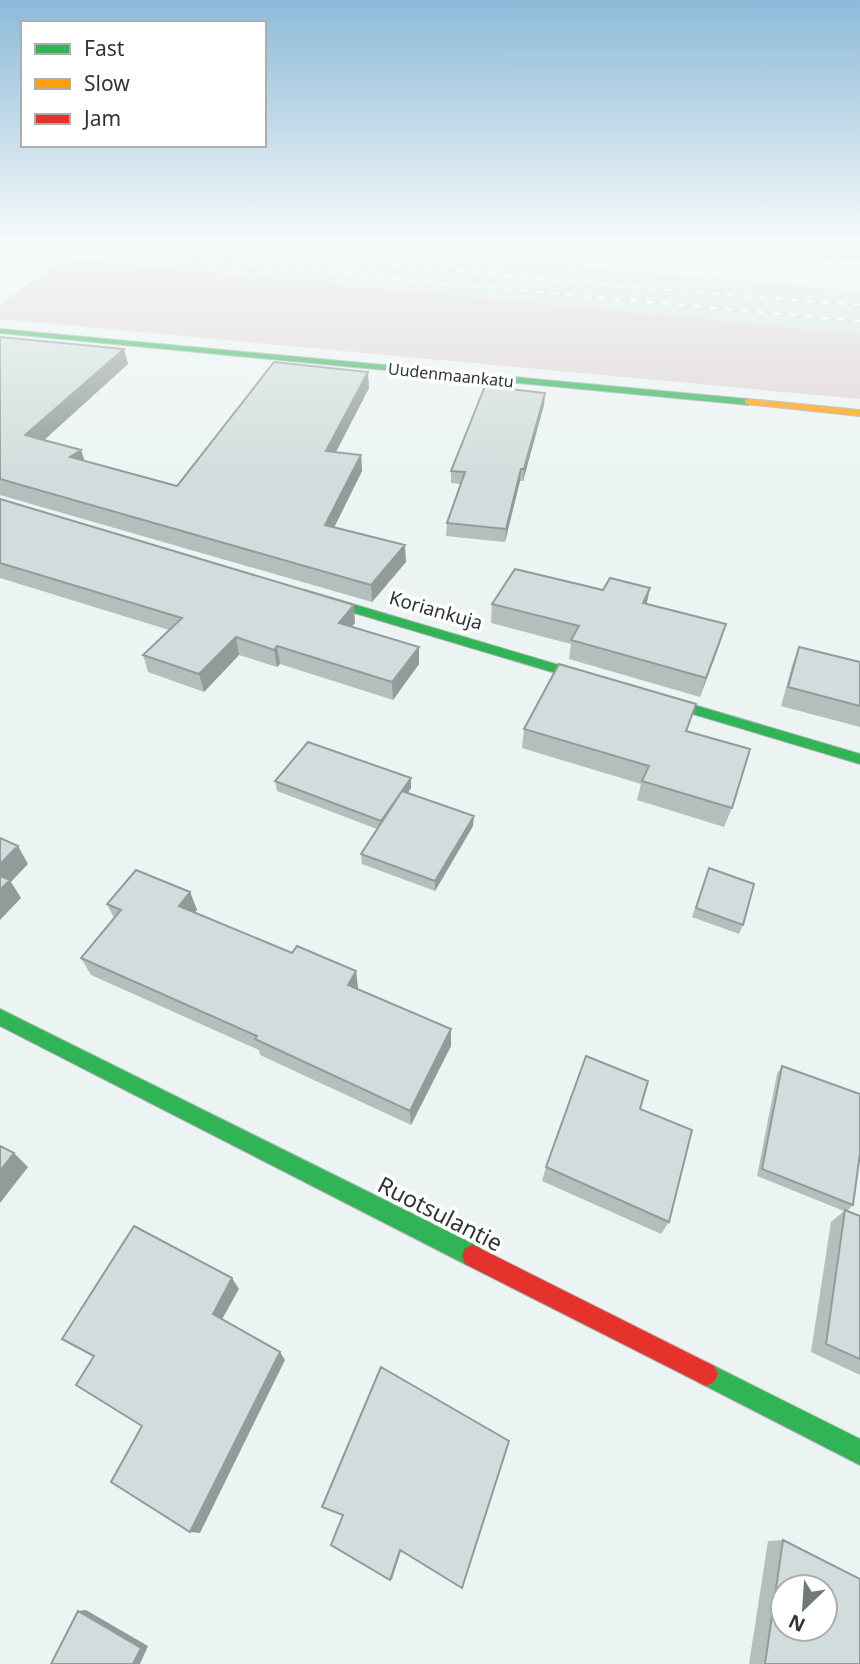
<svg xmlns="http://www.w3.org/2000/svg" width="860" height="1664" font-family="'Noto Sans',sans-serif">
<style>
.built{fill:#d8e8e6}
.green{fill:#e0d5d4}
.forest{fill:#e6d4d2}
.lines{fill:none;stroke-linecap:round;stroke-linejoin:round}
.fast-casing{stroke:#aeb4b3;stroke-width:2}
.slow-casing{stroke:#aeb4b3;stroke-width:2}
.jam-casing{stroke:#aeb4b3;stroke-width:2}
.fast{fill:#30b455;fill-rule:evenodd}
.slow{fill:#ff9f0a;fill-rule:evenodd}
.jam{fill:#e5322d;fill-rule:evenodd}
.rail-casing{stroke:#d6d9d9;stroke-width:3.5}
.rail{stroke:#fff;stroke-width:2.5;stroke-dasharray:8;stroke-linecap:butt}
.wall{fill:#b4bebd}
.shaded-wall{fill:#929b9a}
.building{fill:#d1dddc;stroke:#929b9a;stroke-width:2;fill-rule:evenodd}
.labels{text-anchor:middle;stroke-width:7;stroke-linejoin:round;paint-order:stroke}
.far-street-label{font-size:16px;fill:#303535;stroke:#fff}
.street-label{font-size:19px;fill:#303535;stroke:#fff}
.near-street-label{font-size:23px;fill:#303535;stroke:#fff}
</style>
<rect width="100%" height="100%" fill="#ecf4f3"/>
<!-- built -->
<path class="built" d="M0 241H299L860 291V334L66 258 0 251Z"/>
<!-- green -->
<path class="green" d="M66 258 860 334V399L0 319V304Z"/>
<!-- forest -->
<path class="forest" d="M622 241H860V261L628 242Z"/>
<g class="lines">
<defs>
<path id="fast" d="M0 329 748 399 753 402 748 405 0 333Z
M305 590 860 754V764L301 597V591Z
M0 1009 481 1248 484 1256 481 1264 473 1267 465 1264 0 1026Z
M706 1362 860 1439V1465L698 1382 694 1374 698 1366Z"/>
<path id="slow" d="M748 399 860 410V416L745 404V400Z"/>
<path id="jam" d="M473 1245 714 1366 718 1374 714 1382 706 1386 698 1382 465 1264 462 1256 465 1248Z"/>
</defs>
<!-- fast casing -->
<use href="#fast" class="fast-casing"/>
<!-- slow casing -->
<use href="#slow" class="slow-casing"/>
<!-- jam casing -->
<use href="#jam" class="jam-casing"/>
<!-- fast -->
<use href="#fast" class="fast"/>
<!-- slow -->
<use href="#slow" class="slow"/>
<!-- jam -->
<use href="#jam" class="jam"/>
<defs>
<path id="rail" d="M25 241 372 277 860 321
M137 241 629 287 860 305"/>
</defs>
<!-- rail casing -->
<use href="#rail" class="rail-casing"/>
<!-- rail -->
<use href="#rail" class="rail"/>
</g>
<!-- wall -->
<path class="wall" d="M0 337 124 349 128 364 43 440 81 450 85 462 177 486 369 388 336 452 361 455 362 471 334 527 406 562 372 602 0 495Z
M545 393 544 405 523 481H520L505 542 446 536 447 523 460 484 451 483V471Z
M0 499 355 623 352 627 419 647V664L393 700 280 664 277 667 239 655 204 692 148 672 143 655 169 630 0 578Z
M650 588 646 604 720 643 700 697 569 659 571 644 491 623 492 604 603 590Z
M799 647 860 662V727L781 706 792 666Z
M690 723 687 731 732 808 724 827 637 800 641 784 522 748 524 729Z
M275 781 411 788 408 793 473 826 435 891 362 864 361 854 377 829 277 791Z
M705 878 743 925 739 934 692 917Z
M190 892 197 910 195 913 292 953 356 971 358 989 451 1029V1046L411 1125 260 1055 259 1050 91 975 81 958 114 918 107 904Z
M782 1066 853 1205 847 1211 860 1216V1375L811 1352 831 1222 844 1211 757 1176 777 1074Z
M640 1109 669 1222 661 1234 542 1181 546 1167Z
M783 1540 860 1664H749L768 1541Z"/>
<!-- shaded-wall -->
<path class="shaded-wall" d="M124 349 128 364 31 452 25 435Z
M368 372 369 388 328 467 326 451Z
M545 393 544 405 523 481 524 469Z
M81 450 86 466 70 457Z
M361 455 362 471 327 542 325 525Z
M521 469 520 481 505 542 506 529Z
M405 545 406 562 372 602 371 585Z
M650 588 646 607 643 603Z
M354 605 355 623 340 640 339 623Z
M726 624 720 643 700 697 706 678Z
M236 637 239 655 204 692 199 674Z
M277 646 280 664 277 667 274 650Z
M419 647V664L393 700 392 682Z
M411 778V788L382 831 381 821Z
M474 816 473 826 435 891V881Z
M18 846 28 864 11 882 21 898 0 920V864Z
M190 892 197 910 186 924 179 906Z
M356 971 358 988 350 1002 348 985Z
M451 1029V1046L411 1125 410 1111Z
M14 1153 28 1167 0 1203V1171Z
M232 1278 239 1289 220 1323 213 1314Z
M280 1352 285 1360 200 1533 190 1532Z
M400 1550 401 1551 392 1579 390 1580Z
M86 1610 148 1646 140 1664H133L78 1611Z"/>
<!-- building -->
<path class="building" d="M0 337 124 349 25 435 81 450 70 457 177 486 274 362 368 372 326 451 361 455 325 525 405 545 371 585 0 479Z
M485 386 545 393 524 469H521L506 529 447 523 465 472 451 471Z
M0 499 354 605 339 623 419 647 392 682 277 646 274 650 236 637 199 674 143 655 182 618 0 563Z
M515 569 603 590 610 578 650 588 643 603 726 624 706 678 571 640 579 626 492 604Z
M799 647 860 662V706L788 687Z
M559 664 696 704 686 731 750 749 732 808 642 781 649 766 524 729Z
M308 742 411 778 381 821 275 781Z
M402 791 474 816 435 881 361 854Z
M0 838 18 846 0 864Z
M709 868 754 884 743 925 696 908Z
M136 870 190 892 179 906 292 953 297 946 356 971 348 985 451 1029 410 1111 255 1039 257 1036 81 958 121 910 107 904Z
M0 876 10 880 0 890Z
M586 1056 648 1081 640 1109 692 1130 669 1222 546 1167Z
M782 1066 860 1094V1153L853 1205 762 1169Z
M0 1146 14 1153 0 1171Z
M845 1210 860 1216V1359L826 1344Z
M134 1226 232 1278 213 1314 280 1352 190 1532 111 1482 142 1426 76 1385 94 1356 62 1339Z
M381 1367 509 1441 462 1588 400 1550 390 1580 331 1545 343 1515 322 1507Z
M783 1540 860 1579V1664H765ZM783 1587H825V1629H783Z
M78 1611 141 1648 133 1664H51Z"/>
<!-- sky -->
<linearGradient id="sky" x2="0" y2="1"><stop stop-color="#8cbad8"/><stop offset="0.51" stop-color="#f6fafa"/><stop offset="1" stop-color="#f6fafa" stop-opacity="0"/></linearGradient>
<rect width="860" height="474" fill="url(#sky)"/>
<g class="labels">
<!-- far-street labels -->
<g class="far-street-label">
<text transform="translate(451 375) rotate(6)" y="6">Uudenmaankatu</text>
</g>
<!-- street labels -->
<g class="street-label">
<text transform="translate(436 610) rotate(16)" y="7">Koriankuja</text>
</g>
<!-- near-street labels -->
<g class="near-street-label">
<text transform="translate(440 1214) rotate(27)" y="8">Ruotsulantie</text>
</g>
</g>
<!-- legend -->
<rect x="21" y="21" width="245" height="126" fill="#ffffff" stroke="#acaeae" stroke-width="2"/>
<rect x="35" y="44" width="35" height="10" fill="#30b455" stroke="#acaeae" stroke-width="2"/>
<text x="84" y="56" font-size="21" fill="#303535">Fast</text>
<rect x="35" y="79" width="35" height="10" fill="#ff9f0a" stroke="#acaeae" stroke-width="2"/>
<text x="84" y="91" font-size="21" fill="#303535">Slow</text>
<rect x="35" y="114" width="35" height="10" fill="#e5322d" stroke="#acaeae" stroke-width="2"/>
<text x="84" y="126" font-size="21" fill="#303535">Jam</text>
<!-- north arrow -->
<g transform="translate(804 1608) rotate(205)"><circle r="33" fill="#ffffff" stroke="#acaeae" stroke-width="2"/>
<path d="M0-5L12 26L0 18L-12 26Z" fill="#727878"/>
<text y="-10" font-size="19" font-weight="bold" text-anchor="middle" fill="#303535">N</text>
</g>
</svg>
